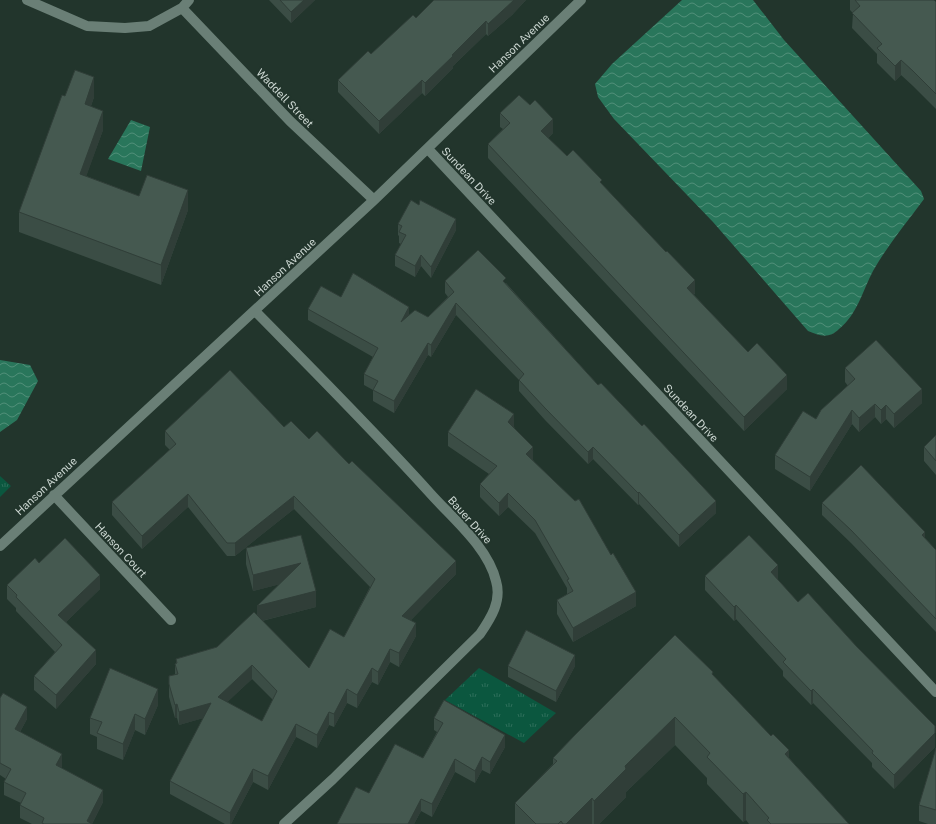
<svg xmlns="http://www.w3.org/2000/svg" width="936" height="824" font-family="'Public Sans',sans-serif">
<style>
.grass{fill:url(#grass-tufts)}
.water{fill:url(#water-waves)}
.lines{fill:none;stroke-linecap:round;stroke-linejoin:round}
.lane{stroke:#6a7f76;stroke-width:10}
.wall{fill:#3b4d45;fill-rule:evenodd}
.shaded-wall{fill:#303e38}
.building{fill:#455950;stroke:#303e38;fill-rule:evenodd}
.labels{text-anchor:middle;stroke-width:3.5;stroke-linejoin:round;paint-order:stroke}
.street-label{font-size:11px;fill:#ccd7d2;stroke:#22352c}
</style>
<defs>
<pattern id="grass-tufts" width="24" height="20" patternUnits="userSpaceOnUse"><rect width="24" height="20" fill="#0b573f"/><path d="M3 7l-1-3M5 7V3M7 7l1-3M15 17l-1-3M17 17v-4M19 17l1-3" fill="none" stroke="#2d6e5a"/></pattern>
<pattern id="water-waves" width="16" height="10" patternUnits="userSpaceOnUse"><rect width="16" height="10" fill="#29765b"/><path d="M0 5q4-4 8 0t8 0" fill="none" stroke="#518f79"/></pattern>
</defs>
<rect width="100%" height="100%" fill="#22352c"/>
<!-- grass -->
<path class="grass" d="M0 476 11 486 0 497Z
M479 668 556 713 524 743 445 700Z"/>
<!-- water -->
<path class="water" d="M682 0H753L784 40 921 191 924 199C907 222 887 246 873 271 863 290 857 315 839 329 829 339 820 336 808 331L713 222 614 119 598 97 595 84 612 64Z
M131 120 150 127 141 171 108 159Z
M0 360 30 365 38 381 17 420 0 432Z"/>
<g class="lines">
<!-- lane -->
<path class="lane" d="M27 0 87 26 125 28 149 26 182 8 189 0
M182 8 290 121 374 200
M428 149 936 692
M255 311C314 371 373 430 429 492 452 518 488 547 496 581 502 601 491 618 480 634L333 779 284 824
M54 495 171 620
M0 546 374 200 581 0"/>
</g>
<!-- wall -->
<path class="wall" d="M269 0H315L291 23Z
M434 0H526L512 15 488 36 486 34 453 66V68L425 96 422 93 379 134 338 92V80L371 54 416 18Z
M850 0H934L936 2V109L913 86 901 75 895 81 877 63V54L852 28 853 13 850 10Z
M65 96 94 97 91 106 103 130 86 176 139 196 188 210 161 285 19 232V212Z
M500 113 553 133 548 138 567 156 602 185 695 293 694 295 748 352 787 389 744 431 488 158V144L503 129 500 127Z
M398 224 456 230 431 278 421 266 415 277 395 266V255L401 244 399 243V236L398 235Z
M445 281 506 283 598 385 716 513 679 547 639 504 638 505 593 459 588 464 545 420 519 391V380L456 315 431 357 428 355 394 413 373 401V390L364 385V374L373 357 308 320V309L341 297 409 315 428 317 448 297 445 293Z
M845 368 922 403 894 428 886 419 881 424 875 417 859 432 852 424 810 491 775 469V455L816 419 848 386 845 382Z
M284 427 309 439 456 574 411 620 416 636 399 667 390 662 378 685 372 682 357 708 347 703 334 727 329 725 317 748 296 737 268 790 253 782 231 824H225L170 794V781L203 718 179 725 177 718H175L169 697V676L175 675V664H176V659L217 647 257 615 280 584 253 591 246 564V548L316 607 262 621 309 668 344 637 370 587 294 509 235 556H227L188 507 142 549 112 515V502L170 450 165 445V431ZM252 679 273 700 262 721 227 702Z
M514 427 533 460 636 606 573 642 557 614V600L567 595V588L535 533 508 507 499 516 480 497V484L489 474 448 446V432Z
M936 435V475L924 461V447Z
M822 503 925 538 936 550V632L851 543 822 515Z
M39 563 100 589 66 622 96 664 56 709 34 690V676L55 652 16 611V608L7 599V585Z
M705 576 778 580 798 602 935 747 894 789 872 767V763L813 703 811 705 783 676V671L736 619 734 621 705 590Z
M508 666H575L556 702 508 677Z
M713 675 789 758 849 824H749L746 820 743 822 707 784V778L675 745 626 792V797L599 824H515V803L553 764V758Z
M0 698 27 719 20 732 62 766 61 768 103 802 92 824H32L20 818V805L21 803 4 795V782L6 779 0 775Z
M158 705 145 735 135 730 123 760 97 749V737L90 734V718Z
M434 718 505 747 490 774 482 770 475 783 455 772 432 817 421 811 414 824H337L369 793 423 758 437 732 434 730Z
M936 748V824H928L919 821V805Z"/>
<!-- shaded-wall -->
<path class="shaded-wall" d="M304 0H315L291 23V12Z
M514 0H526L512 15 488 36V24Z
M486 21V34L453 66V68L425 96V83L452 55Z
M901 60V75L895 81V66Z
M94 77V97L85 124V104Z
M422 80V93L379 134V121Z
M103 111V130L80 194V174Z
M553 119V133L541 144V131Z
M188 190V210L161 285V265Z
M456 219V230L431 278V267Z
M421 255V266L415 277V266Z
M695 280V293L687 302V288Z
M456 303V315L431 357V345Z
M409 307V319L401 322Z
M428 343V355L394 413V401Z
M787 375V389L744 431V417Z
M922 389V403L894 428V414Z
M875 404V417L859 432V418Z
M886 405V419L881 424V410Z
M852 410V424L810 491V477Z
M514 414V428L508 422Z
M533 447V460L526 467V454Z
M593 447V459L588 464V452Z
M639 492V504L638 505V493Z
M508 493V507L499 516V503Z
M188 494V507L142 549V536Z
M294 496V509L235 556V543Z
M716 501V513L679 547V535Z
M925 532V545L922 535Z
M456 561V574L402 629V616Z
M301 563V579L253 591V575Z
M778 565V580L771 586V572Z
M100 575V589L58 630V615Z
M316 591V607L257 622V606Z
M636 592V606L573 642V628Z
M736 605V619L734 621V607Z
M416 623V636L399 667V653Z
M390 649V662L378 685V672Z
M96 650V664L56 709V695Z
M575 655V666L556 702V691Z
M252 665V679L218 711V697Z
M372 668V682L357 708V695Z
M158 689V705L145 735V719Z
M347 689V703L334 727V714Z
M813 689V703L811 705V691Z
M211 703V716L179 725V712Z
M177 704V718H175V705Z
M27 707V719L15 741V729Z
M329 712V725L317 748V735Z
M135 714V730L123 760V744Z
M675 717V745L626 792V797L599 824H594V801L625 766Z
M296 724V737L268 790V776Z
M935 733V747L894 789V775Z
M505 735V747L490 774V762Z
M789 750V778L785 754Z
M62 754V766L56 778V765Z
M482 757V770L475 783V771Z
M455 759V772L432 817V804Z
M253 769V782L231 824H230V813Z
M103 790V802L92 824 87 821Z
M746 792V820L743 822V794Z
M592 798V824H566Z
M421 799V811L414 824H408Z"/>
<!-- building -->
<path class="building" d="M280 0H304L291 12Z
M434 0H514L488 24 486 21 452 55 453 56 425 83 422 80 379 121 338 80 368 51 371 54 413 15 416 18Z
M855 0H934L936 2V94L913 71 901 60 895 66 877 48 882 44 852 13 860 6Z
M75 70 94 77 85 104 103 111 80 174 139 196 147 175 188 190 161 265 19 212 62 95 65 96Z
M519 95 530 105 535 100 553 119 541 131 567 156 573 150 602 180 600 182 666 252 667 251 695 280 687 288 748 352 757 343 787 375 744 417 488 144 510 123 500 113Z
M411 200 419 205 420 200 456 219 431 267 421 255 415 266 395 255 406 235 399 232 402 226 398 224Z
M478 250 506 278 503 281 598 385 601 383 642 426 644 424 716 501 679 535 639 492 638 493 593 447 588 452 545 408 519 380 524 374 456 303 431 345 428 343 394 401 373 390 378 381 364 374 378 348 308 309 321 286 341 297 353 273 409 307 401 322 415 310 428 317 454 292 445 281Z
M876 340 922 389 894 414 886 405 881 410 875 404 859 418 852 410 810 477 775 455 803 411 816 419 821 410 855 379 845 368Z
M230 370 284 427 291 421 309 439 317 431 349 464 352 461 456 561 402 616 416 623 399 653 390 649 378 672 372 668 357 695 347 689 334 714 329 712 317 735 296 724 268 776 253 769 230 813 170 781 211 703 179 712 177 704 175 705 169 684V676L178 674 175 664 177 663 176 659 217 647 254 612 309 668 330 629 344 637 375 579 294 496 235 543H227L188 494 142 536 112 502 176 444 165 431ZM252 665 277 691 262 721 218 697Z
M476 389 514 414 508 422 533 447 526 454 575 501 579 499 611 555 613 553 636 592 573 628 557 600 573 591 567 580 569 579 535 520 508 493 499 503 480 484 497 466 448 432Z
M936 435V461L924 447Z
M861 465 925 532 922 535 936 550V619L851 530 822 503Z
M301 535 316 591 257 606 301 563 253 575 246 548Z
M749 535 778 565 771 572 798 602 808 593 857 647 935 726V733L894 775 872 753 873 751 813 689 811 691 783 662 786 659 736 605 734 607 705 576Z
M65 538 100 575 58 615 96 650 56 695 34 676 62 645 16 597 17 595 7 585 35 558 39 563Z
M526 630 575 655 556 691 508 666Z
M675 635 713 672 712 674 771 736 773 734 789 750 785 754 849 824H771L767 820 769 818 746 792 743 794 707 757 710 753 675 717 625 766 626 769 594 801 592 798 566 824H563L561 821 558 824H536L515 803 557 761 553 758 574 736Z
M110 668 158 689 145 719 135 714 123 744 97 733 102 722 90 718Z
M3 693 27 707 15 729 62 754 56 765 103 790 87 821 92 824H44L42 823 44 818 20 805 26 793 4 782 11 769 0 763V698Z
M444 700 505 735 490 762 482 757 475 771 455 759 432 804 421 799 408 824H337L356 787 369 793 395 744 423 758 443 723 434 718Z
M936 748V810L919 805Z"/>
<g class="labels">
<!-- street labels -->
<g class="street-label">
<text transform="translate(519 43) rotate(-44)" y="4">Hanson Avenue</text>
<text transform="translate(285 98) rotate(46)" y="4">Waddell Street</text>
<text transform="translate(469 176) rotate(47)" y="4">Sundean Drive</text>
<text transform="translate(285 267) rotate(-43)" y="4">Hanson Avenue</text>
<text transform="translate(691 413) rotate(47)" y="4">Sundean Drive</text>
<text transform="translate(46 486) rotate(-43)" y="4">Hanson Avenue</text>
<text transform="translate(470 520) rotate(48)" y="4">Bauer Drive</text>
<text transform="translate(121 550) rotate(47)" y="4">Hanson Court</text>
</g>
</g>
</svg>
